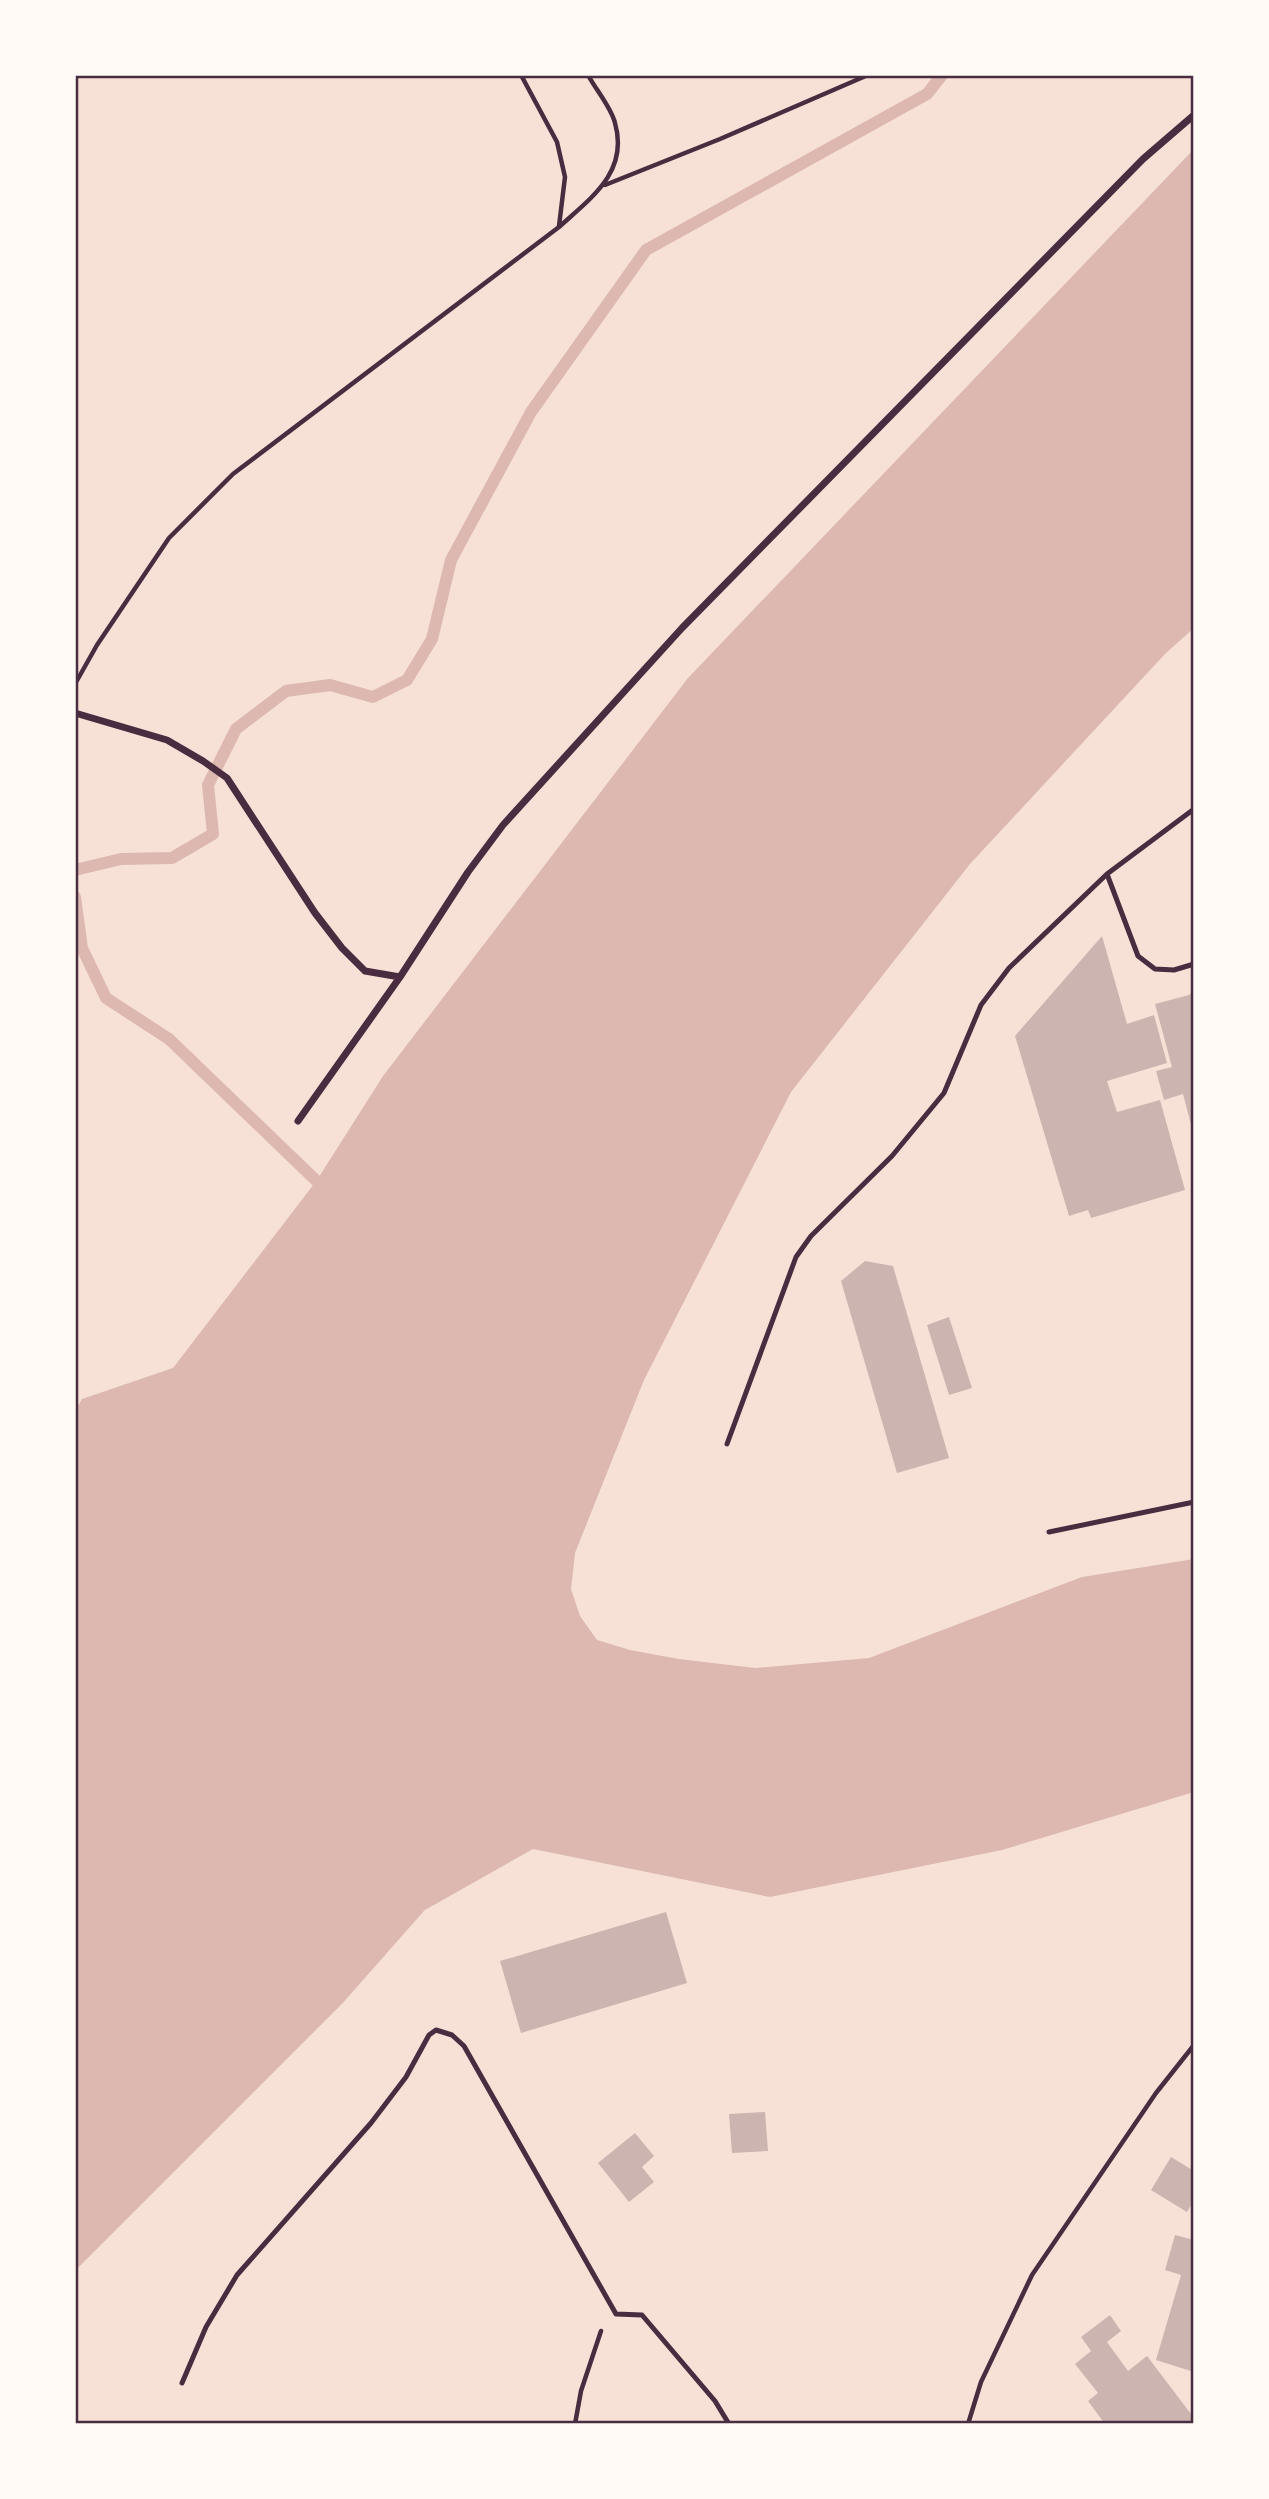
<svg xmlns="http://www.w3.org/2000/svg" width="1269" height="2499" font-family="Mulish,sans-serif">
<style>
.water{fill:#dcb8b0}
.pier{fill:#f7e1d7}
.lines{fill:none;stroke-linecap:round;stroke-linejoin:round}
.stream{stroke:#dcb8b0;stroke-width:12}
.building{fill:#ccb4b1}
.path{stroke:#4a2c40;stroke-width:4.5}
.service{stroke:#4a2c40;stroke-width:5}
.minor{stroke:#4a2c40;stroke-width:7}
.neatline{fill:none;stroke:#4a2c40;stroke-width:2.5}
</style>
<rect width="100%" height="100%" fill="#f7e1d7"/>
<!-- water -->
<path class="water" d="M1194 149V628L1165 654 970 864 791 1092 644 1380 575 1553 571 1589 580 1616 597 1640 630 1650 679 1659 755 1668 869 1658 1082 1577 1194 1559V1792L1002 1850 770 1897 533 1849 425 1910 343 2003 75 2271V1411L82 1399 173 1368 317 1180 383 1076 688 678Z"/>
<!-- pier -->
<path class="pier" d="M425 1910 426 1915 345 2006 75 2274V2271L343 2003Z"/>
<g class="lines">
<!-- stream -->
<path class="stream" d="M75 870 121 859 172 858 213 834 208 785 236 729 286 691 330 685 373 697 407 680 432 639 451 560 531 412 646 250 927 94 942 75
M75 897 82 948 106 998 169 1039 328 1192"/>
</g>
<!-- building -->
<path class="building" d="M1102 936 1127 1024 1154 1015 1167 1063 1107 1081 1117 1112 1160 1100 1185 1190 1091 1218 1088 1210 1069 1216 1015 1036Z
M1194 991V1132H1193L1183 1094 1164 1100 1156 1071 1172 1067 1155 1004 1189 995Z
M865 1261 893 1266 949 1458 897 1473 841 1281Z
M949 1317 972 1388 949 1395 927 1325Z
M666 1912 687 1983 521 2033 500 1961Z
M765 2112 768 2151 732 2153 729 2114Z
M635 2133 654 2156 642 2167 654 2182 629 2202 598 2163Z
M1171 2157 1194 2171V2200L1187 2212 1151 2190Z
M1175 2235 1194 2240V2372L1156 2360 1181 2275 1165 2270Z
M1110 2315 1121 2331 1107 2342 1128 2371 1147 2356 1194 2418V2424H1105L1088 2401 1098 2393 1075 2364 1091 2351 1081 2337Z"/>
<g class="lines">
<!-- path -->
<path class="path" d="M521 75 557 142 565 177 559 226
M605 185 720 139 868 75
M75 684 97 645 169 538 233 474 559 227C591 198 629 172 615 123 611 107 596 90 588 75
M575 2424 581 2391 601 2331
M968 2424 981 2382 1032 2275 1156 2093 1194 2045"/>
<!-- service -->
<path class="service" d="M1107 874 1138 956 1155 969 1174 970 1194 964
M727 1444 796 1257 811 1236 892 1156 944 1093 981 1005 1009 968 1107 874 1194 809
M1049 1532 1194 1502
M182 2383 206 2327 237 2275 371 2123 406 2077 429 2035 436 2030 452 2035 464 2046 616 2314 642 2315 715 2401 729 2424"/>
<!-- minor -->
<path class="minor" d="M75 713 167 740 203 761 227 778 315 913 342 948 365 971 400 977
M298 1121 400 977 468 872 503 825 682 628 1143 159 1194 115"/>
</g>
<!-- border -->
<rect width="1269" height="2499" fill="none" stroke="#fffaf5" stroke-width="154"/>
<rect x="77" y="77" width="1115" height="2345" class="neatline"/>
</svg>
